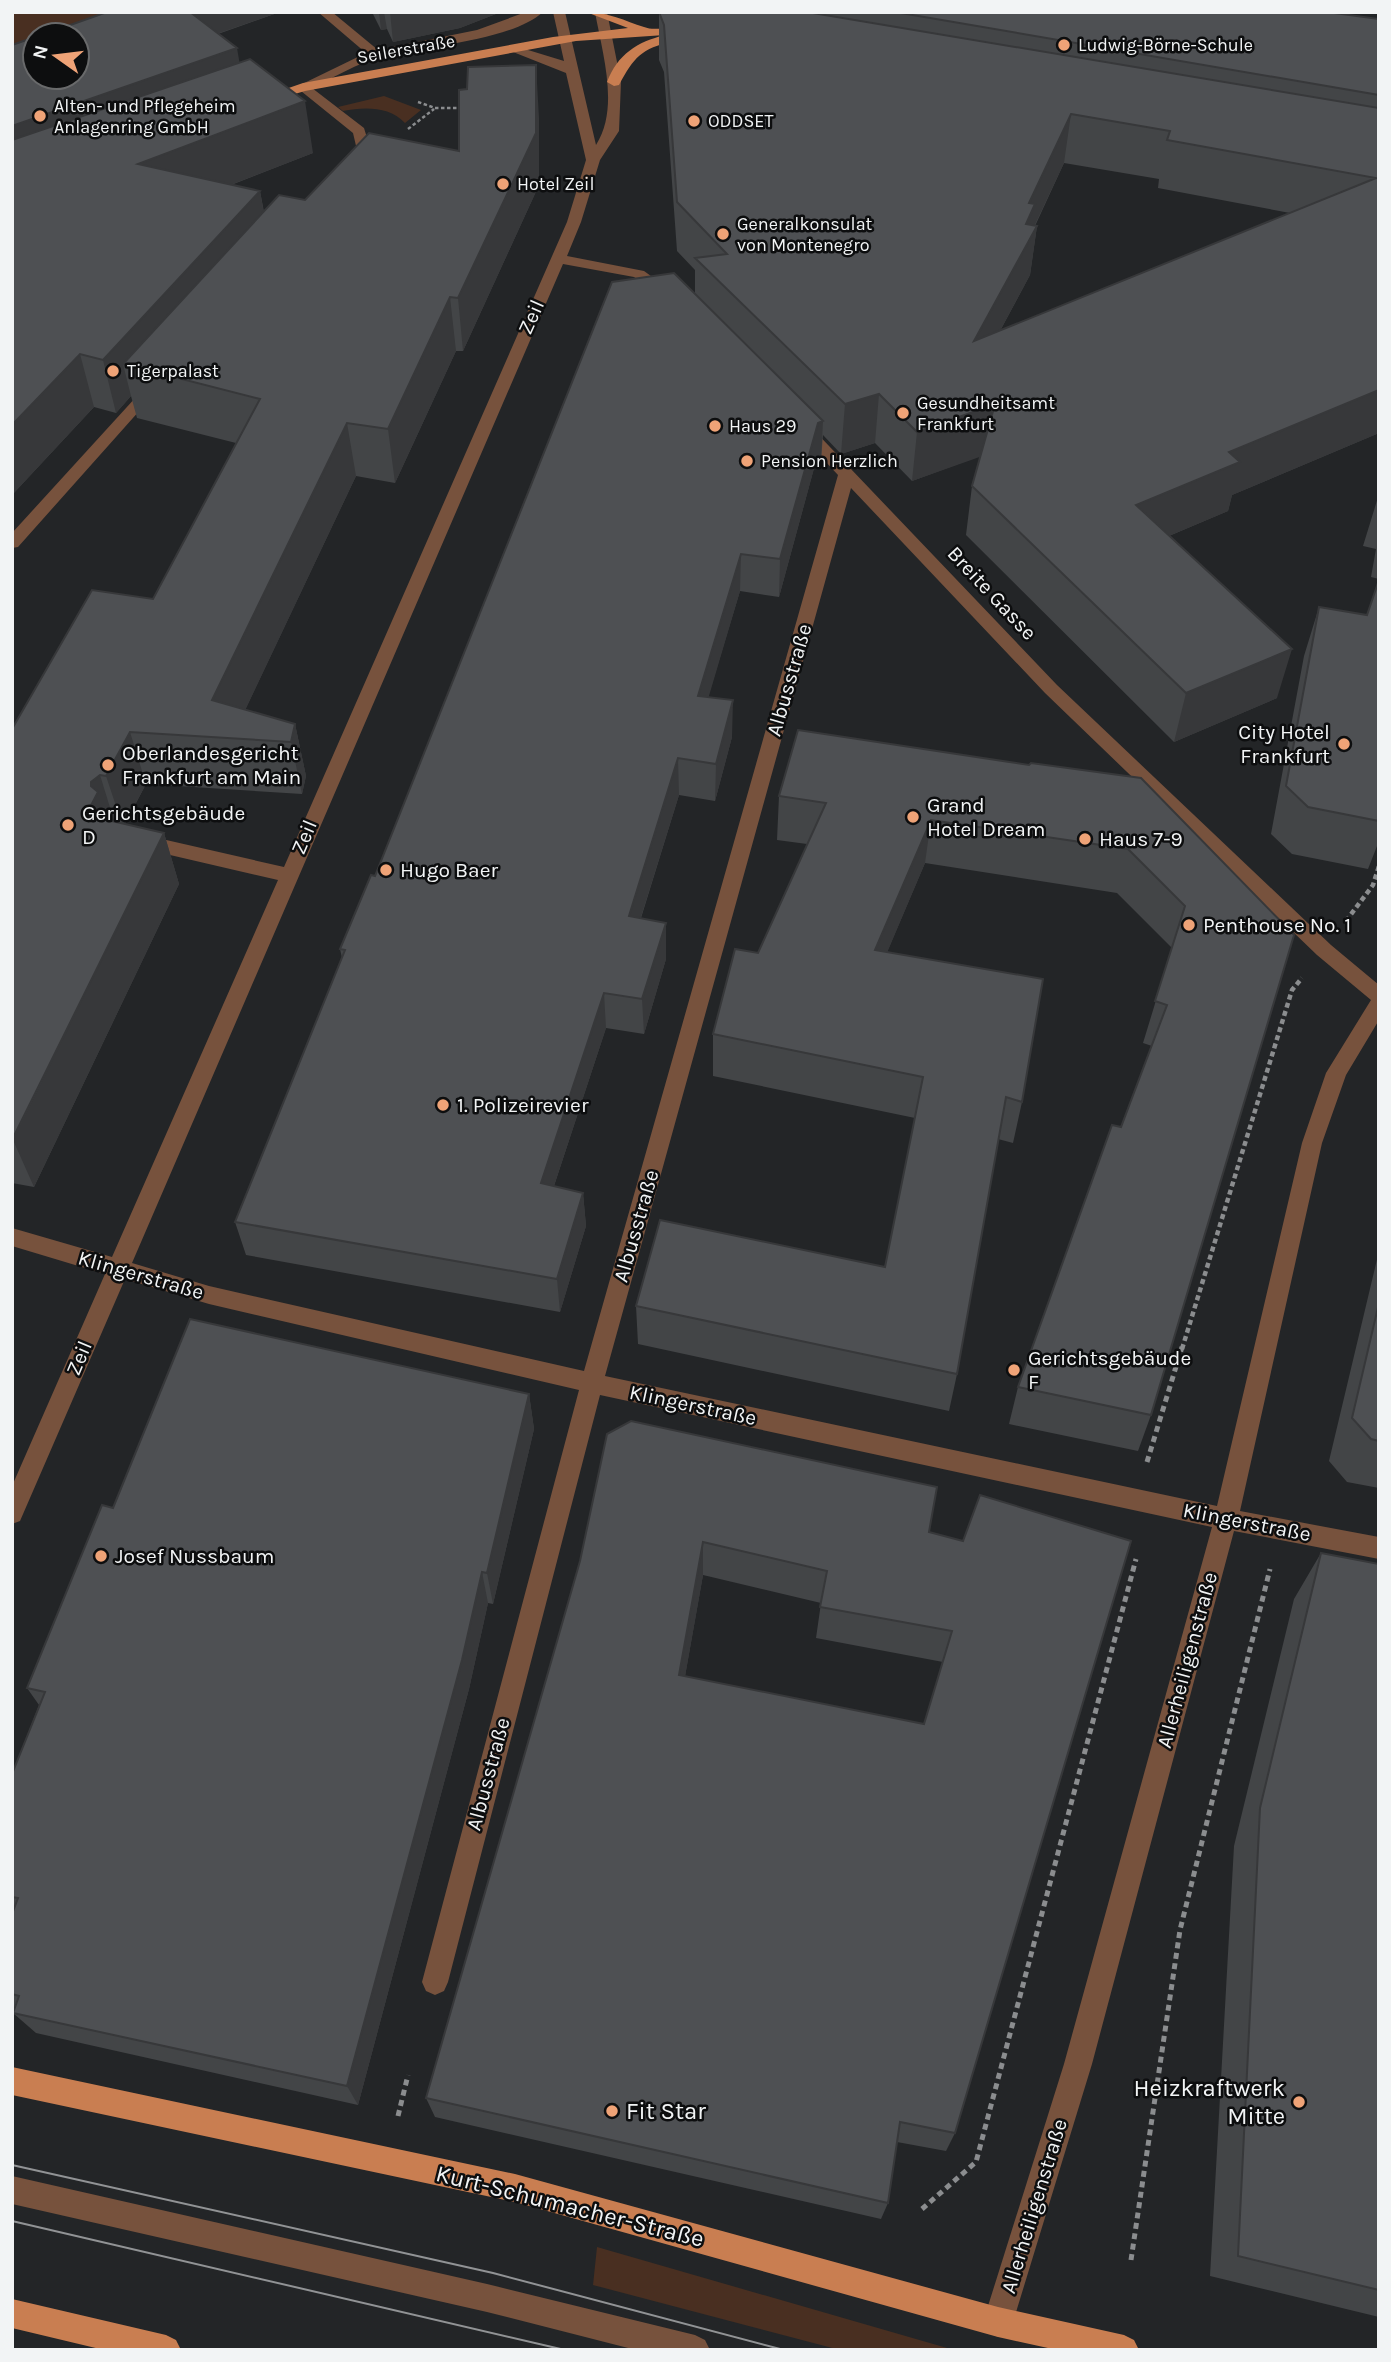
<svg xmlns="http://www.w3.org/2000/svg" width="1391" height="2362" font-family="Karla,sans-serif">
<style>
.green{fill:#492f21}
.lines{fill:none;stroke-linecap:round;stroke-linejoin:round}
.path-far2{stroke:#8b8d8f;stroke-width:2.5;stroke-dasharray:3.5 2.5;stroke-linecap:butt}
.path-far1{stroke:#8b8d8f;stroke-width:4.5;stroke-dasharray:5 3.5;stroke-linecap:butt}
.path{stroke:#8b8d8f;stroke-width:5;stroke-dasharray:6 4.5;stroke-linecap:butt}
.minor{fill:#77523d;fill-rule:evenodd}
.major{fill:#c97e51;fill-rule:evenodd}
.tram{stroke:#919395;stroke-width:2}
.wall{fill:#434547;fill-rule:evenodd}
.shaded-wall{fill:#37383a}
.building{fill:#4e5053;stroke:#37383a;stroke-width:2;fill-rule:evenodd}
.poi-dot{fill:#efa377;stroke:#0d0e0f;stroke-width:2.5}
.labels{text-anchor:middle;stroke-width:5;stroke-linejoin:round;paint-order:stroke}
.far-poi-label{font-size:18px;fill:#f2f4f5;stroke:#0d0e0f;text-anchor:start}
.far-street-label{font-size:18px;fill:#f2f4f5;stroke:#0d0e0f}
.street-label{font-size:21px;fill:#f2f4f5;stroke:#0d0e0f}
.poi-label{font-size:21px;fill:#f2f4f5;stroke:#0d0e0f;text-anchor:start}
.near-poi-label{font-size:24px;fill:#f2f4f5;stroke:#0d0e0f;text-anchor:end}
.near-street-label{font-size:24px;fill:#f2f4f5;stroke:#0d0e0f}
</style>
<rect width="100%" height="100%" fill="#232527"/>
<!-- green -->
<path class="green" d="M12 12H123L77 35H35V57L12 65Z
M384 96 421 110 405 123C389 106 364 107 343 111L338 107Z
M597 2247 954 2350H840L593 2285Z"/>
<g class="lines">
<!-- path-far2 -->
<path class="path-far2" d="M418 102 435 108H464
M408 129 434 109"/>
<!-- path-far1 -->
<path class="path-far1" d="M1346 921 1373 885 1379 866
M1182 1349 1292 990 1302 978"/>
<!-- path -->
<path class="path" d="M1147 1462 1182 1347
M398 2116 408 2075
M922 2209 976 2162 1136 1559
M1131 2260 1180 1930 1270 1569"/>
<!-- minor -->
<path class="minor" d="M318 12H332L378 50 477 30 526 12H543C511 41 425 46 382 57 357 63 335 77 312 88L364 128 371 151 353 167 346 163 357 150 353 133 296 87 366 53Z
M553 12H565L596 145C620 108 602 52 595 12H607L621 82 619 131 600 160 581 222 567 256 644 271 676 294 669 298 664 297 634 277 563 264 132 1263 209 1286 584 1371 838 475 797 431V425H809L1057 685 1331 945 1379 985V1020L1346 1075 1322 1143 1240 1511 1379 1537V1559L1234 1531 1092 2064 1013 2322 1008 2332 998 2337 988 2332 983 2322 1064 2064 1212 1527 600 1395 448 1982 444 1991 435 1995 426 1991 422 1982 579 1390 209 1304 125 1279 20 1521 12 1524V1486L105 1274 12 1246V1228L112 1257 278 880 140 848 131 841 140 834 284 867 567 222 586 160 566 73 508 50 515 46 564 61ZM851 488 1045 693 1317 955 1371 1000 1326 1073 1302 1143 1217 1506 605 1376Z
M152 383 157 385V391L18 547 12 548V533L147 385Z
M12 2176 487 2284 695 2335 705 2340 710 2350H636L487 2312 12 2204Z"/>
<!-- major -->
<path class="major" d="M586 12C608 12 625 21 644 27 659 33 680 21 693 32L687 36 672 35 673 41C641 49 634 57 619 85L614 86 607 82C618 54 637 42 665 35L576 41 305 91 264 103 257 99 303 83 553 37 628 28Z
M12 2067 515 2174 998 2307 1124 2335 1134 2340 1139 2350H1057L998 2337 515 2202 12 2095Z
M12 2299 166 2335 176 2340 181 2350H104L12 2328Z"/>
<!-- tram -->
<path class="tram" d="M12 2165 493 2273 784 2350
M12 2221 565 2350"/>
</g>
<!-- wall -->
<path class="wall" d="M107 12H280L218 34 239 63 313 153 231 185 260 191 264 212 305 200 459 151 539 118V185L463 351H456L395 483 356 476 245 710 295 724 306 776 302 794 146 784 125 824 164 833 179 884 34 1187 12 1183V729L153 599 236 443 137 418 131 396 116 413 94 407 12 495Z
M372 12H501L460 28 393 42 387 29 381 30Z
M659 12H1327L1379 19V433L1232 495 1228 511 1169 536 1277 698 1174 742 966 535 972 486 980 456 912 481 875 443 841 454 823 435 821 460 816 461 779 597 740 591 708 697 732 737 715 801 679 795 641 918 666 959 644 1034 606 1028 554 1186 583 1193 586 1226 560 1312 246 1255 235 1222 342 958 340 949 375 876 695 293V270L677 251 664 72 659 60ZM1064 163 1159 179 1158 188 1290 213 1000 331 1030 275 1037 226H1035Z
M1379 494V579L1371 577 1376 549 1363 546Z
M1379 580V841L1368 869 1292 854 1271 834 1304 656 1319 607 1367 615Z
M1029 765 1294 935 1151 1415 1138 1451 1009 1424 1018 1387 1121 1127 1152 1046 1143 1043 1172 948 1117 893 925 863 887 952 1022 1102 1013 1143 998 1139 957 1374 949 1411 638 1344 636 1306 885 1267 915 1118 713 1076V1034L758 953 807 844 777 840 779 796Z
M1379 1251V1488L1347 1482 1329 1461Z
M529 1394 534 1429 493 1604 488 1603 469 1689 358 2105 36 2033 13 2013 14 2011 12 2010V1774L39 1705 27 1688 113 1508Z
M607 1434 929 1532 963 1541 955 2133 946 2151 897 2142 888 2203 881 2219 435 2117 426 2098 580 1561ZM703 1575 821 1603 816 1638 943 1662 924 1724 685 1676Z
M1321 1553 1379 1564V2317L1210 2276 1234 1846 1294 1599Z"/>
<!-- shaded-wall -->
<path class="shaded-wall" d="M172 12H280L179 47Z
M379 12H384L387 29 381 30Z
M390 12H501L460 28 393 42Z
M237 48 246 100 12 183V126Z
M536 65 539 118V185L463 351 458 298Z
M305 101 313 153 150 216 138 164Z
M1071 114 1064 163 1031 233 1037 226 1030 275 968 390 974 341 1026 224 1029 203Z
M260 191 269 243 123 364 131 396 116 413 103 360Z
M450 297 456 351 395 483 388 429Z
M80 354 94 407 12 495V425Z
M1379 390V433L1232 495 1228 511 1126 554 1136 505 1229 452Z
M879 394 875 443 841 454 845 404Z
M995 404 988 454 912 481 917 432Z
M823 421 821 460 816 461 779 597 780 559 818 423Z
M347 423 356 476 232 738 212 700Z
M741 554 740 591 698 733V696Z
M1292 649 1277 698 1174 742 1186 693Z
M733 700 732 737 715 801 716 764Z
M295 724 306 776 302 794 291 742Z
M130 732 146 784 123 827 106 776Z
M678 758 679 795 630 952 629 916Z
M100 775 116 827 86 815 91 782Z
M931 820 925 863 870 993 875 950Z
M164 833 179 884 34 1187 13 1140Z
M666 923V959L644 1034 642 999Z
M604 993 606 1028 544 1216 541 1183Z
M583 1193 586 1226 560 1312 557 1279Z
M529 1394 534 1429 493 1604 487 1573Z
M703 1542V1575L680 1705 679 1675Z
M482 1572 488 1603 469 1689 358 2105 347 2086Z"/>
<!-- building -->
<path class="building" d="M107 12H190L237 48 12 126V45L35 37V77H77V35H42Z
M659 12H807L1379 108V390L1229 452 1240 462 1136 505 1292 649 1186 693 972 486 995 404 917 432 879 394 845 404 695 258 727 254 677 202 664 25ZM1071 114 1170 131 1167 140 1376 178 974 341 1037 226 1026 224 1035 204 1029 203Z
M895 12H1327L1379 19V95Z
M250 59 305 101 138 164 260 191 103 360 80 354 12 425V140Z
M536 65V133L458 298 450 297 388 429 347 423 212 700 295 724 291 742 130 732 106 776 100 775 91 782V786L98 792 86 815 164 833 12 1140V729L92 590 153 599 260 399 123 364 279 195 305 200 369 133 459 151V90L467 89 468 67Z
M674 273 823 421 818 423 780 559 741 554 698 696 733 700 716 764 678 758 629 916 666 923 642 999 604 993 541 1183 583 1193 557 1279 235 1222 345 950 340 949 371 875 375 876 612 282Z
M1379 580V821L1308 807 1286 786 1319 607 1367 615Z
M798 730 1029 765 1031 763 1141 778 1294 935 1151 1415 1018 1387 1112 1125 1121 1127 1167 1005 1155 1001 1185 906 1128 849 931 820 875 950 1043 979 1022 1102 1006 1097 957 1374 636 1306 660 1220 885 1267 923 1077 713 1034 735 949 758 953 826 803 779 796Z
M1379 1303V1441L1371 1439 1352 1418Z
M190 1319 529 1394 487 1573 482 1572 462 1660 347 2086 13 2013 19 1996 12 1994V1914L18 1898 12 1897V1774L45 1692 27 1688 102 1505 113 1508Z
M631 1421 937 1487 929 1532 963 1541 980 1495 1131 1541 955 2133 900 2122 888 2203 426 2098 580 1561 607 1434ZM703 1542 827 1571 820 1607 952 1631 924 1724 679 1675Z
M1321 1553 1379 1564V2290L1238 2256 1260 1808Z"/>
<!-- markers -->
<g class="poi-dot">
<circle cx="1064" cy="45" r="7"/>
<circle cx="40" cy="116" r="7"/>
<circle cx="694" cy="121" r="7"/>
<circle cx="503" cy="184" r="7"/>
<circle cx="723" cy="234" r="7"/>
<circle cx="113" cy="371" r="7"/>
<circle cx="903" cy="413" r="7"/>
<circle cx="715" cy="426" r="7"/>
<circle cx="747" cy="461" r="7"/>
<circle cx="1344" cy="744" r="7"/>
<circle cx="108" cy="765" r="7"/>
<circle cx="913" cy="817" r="7"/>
<circle cx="68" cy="825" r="7"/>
<circle cx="1085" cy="839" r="7"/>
<circle cx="386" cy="870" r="7"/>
<circle cx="1189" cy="925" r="7"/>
<circle cx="443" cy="1105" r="7"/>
<circle cx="1014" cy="1370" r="7"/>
<circle cx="101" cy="1556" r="7"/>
<circle cx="1299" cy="2102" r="7"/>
<circle cx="612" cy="2111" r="7"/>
</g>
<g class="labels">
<!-- far-poi labels -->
<g class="far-poi-label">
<text x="1078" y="51">Ludwig-Börne-Schule</text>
<text x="54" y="112">Alten- und Pflegeheim<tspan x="54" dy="21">Anlagenring GmbH</tspan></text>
<text x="708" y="127">ODDSET</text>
<text x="517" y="190">Hotel Zeil</text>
<text x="737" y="230">Generalkonsulat<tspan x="737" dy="21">von Montenegro</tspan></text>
<text x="127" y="377">Tigerpalast</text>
<text x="917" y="409">Gesundheitsamt<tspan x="917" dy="21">Frankfurt</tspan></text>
<text x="729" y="432">Haus 29</text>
<text x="761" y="467">Pension Herzlich</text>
</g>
<!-- far-street labels -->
<g class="far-street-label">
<text transform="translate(406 49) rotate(-10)" y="6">Seilerstraße</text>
</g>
<!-- street labels -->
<g class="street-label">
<text transform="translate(531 317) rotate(-66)" y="7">Zeil</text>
<text transform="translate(992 593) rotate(47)" y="7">Breite Gasse</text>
<text transform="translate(789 680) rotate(-74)" y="7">Albusstraße</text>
<text transform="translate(304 837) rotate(-67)" y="7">Zeil</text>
<text transform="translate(636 1226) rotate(-74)" y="7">Albusstraße</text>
<text transform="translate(141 1275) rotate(16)" y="7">Klingerstraße</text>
<text transform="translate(79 1358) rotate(-67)" y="7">Zeil</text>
<text transform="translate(693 1405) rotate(12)" y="7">Klingerstraße</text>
<text transform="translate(1247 1522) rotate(11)" y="7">Klingerstraße</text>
<text transform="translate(1187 1660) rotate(-75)" y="7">Allerheiligenstraße</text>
<text transform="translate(488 1774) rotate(-75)" y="7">Albusstraße</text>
<text transform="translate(1034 2206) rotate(-73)" y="7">Allerheiligenstraße</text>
</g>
<!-- poi labels -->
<g class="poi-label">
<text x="1330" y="739" text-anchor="end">City Hotel<tspan x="1330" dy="24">Frankfurt</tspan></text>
<text x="122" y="760">Oberlandesgericht<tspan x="122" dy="24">Frankfurt am Main</tspan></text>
<text x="927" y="812">Grand<tspan x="927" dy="24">Hotel Dream</tspan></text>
<text x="82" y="820">Gerichtsgebäude<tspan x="82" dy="24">D</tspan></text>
<text x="1099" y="846">Haus 7-9</text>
<text x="400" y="877">Hugo Baer</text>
<text x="1203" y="932">Penthouse No. 1</text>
<text x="457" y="1112">1. Polizeirevier</text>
<text x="1028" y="1365">Gerichtsgebäude<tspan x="1028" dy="24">F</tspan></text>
<text x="115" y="1563">Josef Nussbaum</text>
</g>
<!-- near-poi labels -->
<g class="near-poi-label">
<text x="1285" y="2096">Heizkraftwerk<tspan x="1285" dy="28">Mitte</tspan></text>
<text x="626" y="2119" text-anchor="start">Fit Star</text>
</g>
<!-- near-street labels -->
<g class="near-street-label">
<text transform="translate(570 2206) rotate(14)" y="8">Kurt-Schumacher-Straße</text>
</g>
</g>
<!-- border -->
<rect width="1391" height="2362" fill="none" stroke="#f2f4f5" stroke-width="28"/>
<!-- north arrow -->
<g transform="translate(56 56) rotate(284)"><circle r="33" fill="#0d0e0f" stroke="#696a6b" stroke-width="2"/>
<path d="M0-5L12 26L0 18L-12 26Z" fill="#efa377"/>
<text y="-10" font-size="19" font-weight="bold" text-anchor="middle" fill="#f2f4f5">N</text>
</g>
</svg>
